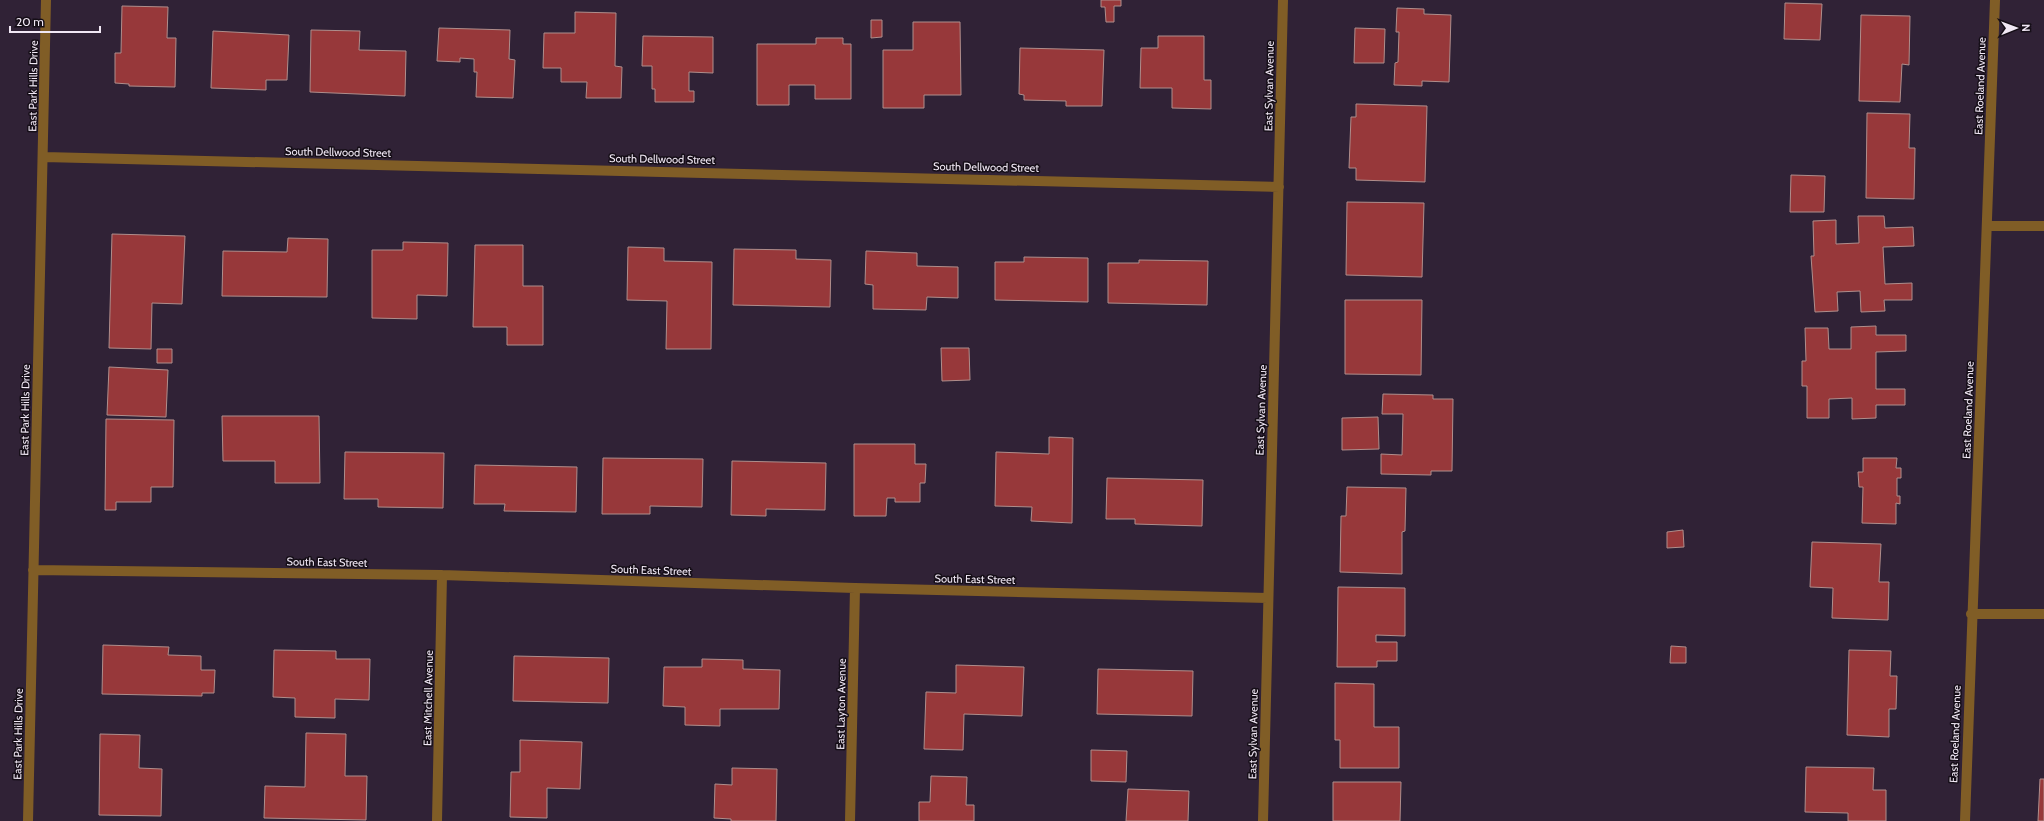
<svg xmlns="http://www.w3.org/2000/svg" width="2044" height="821" font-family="Cabin,sans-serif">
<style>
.building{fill:#97383a;stroke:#af8e8c}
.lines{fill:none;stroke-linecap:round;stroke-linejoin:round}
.minor{stroke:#805d26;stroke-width:10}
.labels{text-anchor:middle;stroke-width:3;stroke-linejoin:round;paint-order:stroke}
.street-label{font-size:11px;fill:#f1e8f5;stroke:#150e17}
</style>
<rect width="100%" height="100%" fill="#302236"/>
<!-- building -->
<path class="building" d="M1101 0H1121V6H1114V22H1106L1105 7H1101Z
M1785 3 1822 4 1820 40 1784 39Z
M122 6 168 7 167 38H176L175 87 129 86V84L115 83V53H121Z
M1397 8 1424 9V14L1451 15 1449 82 1422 81V86L1394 85 1395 63 1398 62 1399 32H1396Z
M575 12 616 13 615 66 622 67 621 98H586L587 82H561V68H543L544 33H575Z
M1861 15 1910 16 1909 65 1902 64 1900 102 1859 101Z
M871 20H882V37L871 38Z
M913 22H960L961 95H924V108H883V50H913Z
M439 28 510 30 509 59 515 60 513 98 476 97 477 72H474V59L460 58V62L437 61Z
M1355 28 1385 29 1384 63H1354Z
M311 30 360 31 359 50 406 51 405 96 310 92Z
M213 31 289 35 287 80H266V90L211 88Z
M643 36 713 37V73L689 72V91H694V102H655V89H652V66H642Z
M1158 36H1204V80H1211V109L1172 108V88H1140L1141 48H1158Z
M816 38H843V44H851V99H815V85H789V105H757V44H816Z
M1020 48 1104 50 1102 106H1066V101L1024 100V95L1019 94Z
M1356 104 1427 106 1425 182 1356 180V168H1349L1351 117H1356Z
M1867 113 1910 114 1909 148H1915L1914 199 1866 198Z
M1791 175 1825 176 1824 212H1790Z
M1347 202 1424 203 1422 277 1346 275Z
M1858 216H1884L1885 228 1913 227 1914 246 1883 247 1885 284 1912 283V300H1884L1885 311 1861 312 1860 291 1837 292 1838 311 1815 312 1811 256H1814L1813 221 1836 220V244L1859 243Z
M112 234 185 236 182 304 152 303 151 349 109 348Z
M288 238 328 239 327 297 222 296 223 251 287 252Z
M403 242 448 243 447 296 417 295V319L372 318V250H403Z
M475 245H523V286H543V345H507V327H473Z
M628 247 664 248V261L712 262 711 349H666L667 301 627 300Z
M734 249 796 250V259L831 260 830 307 733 305Z
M866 251 917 253V266L958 267V298L927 297 926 310 873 309V285L865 284Z
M1024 257 1088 258V302L995 300V262H1024Z
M1139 260 1208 261 1207 305 1108 303V263H1139Z
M1345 300H1422L1421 375 1345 374Z
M1876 326V335H1906V351L1876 352V389H1905V405H1876V418L1852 419V398L1829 399V418H1807V386H1802V361H1806L1805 328H1828L1829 349H1851V327Z
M941 348H969L970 380 942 381Z
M157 349H172V363H157Z
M109 367 168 370 166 417 107 415Z
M1383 394 1433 395V399H1453L1452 471H1431V475L1381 474V454L1402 455 1403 414H1382Z
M222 416H319L320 483H275V461H223Z
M1378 417 1379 449 1342 450V418Z
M106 419 174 420 173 487H151V502H116V510H105Z
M1049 437 1073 438 1072 523 1031 521 1032 507 995 506 996 452 1049 454Z
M854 444H915V464H926L925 483H920V502H895V498H887L886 516H854Z
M345 452 444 453 443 508 378 507V499H344Z
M603 458 703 459 702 507 650 506V514H602Z
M1863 458H1897L1896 468H1901V478H1897V496H1900V504L1896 503V524L1862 523 1863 487H1859L1858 472H1863Z
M732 461 826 463 825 510 766 509V516L731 515Z
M475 465 577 467 576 512 504 511 505 504H474Z
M1107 478 1203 480 1202 526 1135 524V519H1106Z
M1347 487 1406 488 1405 531 1402 532V574L1340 572 1341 516H1346Z
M1683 530 1684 547 1667 548V532Z
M1812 542 1881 544 1879 582H1889L1888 620 1832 618 1833 588 1810 587Z
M1338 587 1405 588V636L1376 635V642H1397V661H1377V667H1337Z
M103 645 169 647 168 655 201 656V670H215L214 693H202V696L102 694Z
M1671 646 1686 647V663H1670Z
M274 650 336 651V659H370L369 700 335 699V718L295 717V698L273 697Z
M1849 650 1891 651 1890 676H1897L1896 709H1889V737L1847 735Z
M514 656 609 658 608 703 513 701Z
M702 659 743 660V669L780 670 779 709H720V726L685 725V707L663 706 664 667H702Z
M956 665 1024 667 1022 716 964 714 963 750 924 749 926 692 956 693Z
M1098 669 1193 671 1192 716 1097 714Z
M1335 683 1374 684V727H1399V768H1340V740H1335Z
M306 733 346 734 345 776H367L366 820 264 818 265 786 305 787Z
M100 734 140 735 139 768 162 769 161 816 99 815Z
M520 740 582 742 580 789 547 788V818L510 817 511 772H520Z
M1091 750 1127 751 1126 782 1091 781Z
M1806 767 1874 768 1873 790H1886V821H1848V813L1805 812Z
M732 768 777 769 776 821H731V819L714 818 715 784 732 785Z
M931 776 967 777 966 805H974V821H919V802H930Z
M2040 779H2044V821H2038Z
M1333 782H1401L1400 821H1333Z
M1128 789 1189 791 1188 821H1126Z"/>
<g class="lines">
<!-- minor -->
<path class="minor" d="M44 157 1279 187
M1987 226H2044
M33 570 442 575 855 588 1268 598
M1971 614H2044
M28 821 46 0
M437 821 442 575
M850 821 855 588
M1263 821 1283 0
M1965 821 1995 0"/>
</g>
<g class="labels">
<!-- street labels -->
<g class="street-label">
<text transform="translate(33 86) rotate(-89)" y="4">East Park Hills Drive</text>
<text transform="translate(1269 86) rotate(-89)" y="4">East Sylvan Avenue</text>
<text transform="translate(1980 86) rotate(-88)" y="4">East Roeland Avenue</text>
<text transform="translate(338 152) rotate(1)" y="4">South Dellwood Street</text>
<text transform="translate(662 159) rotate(1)" y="4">South Dellwood Street</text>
<text transform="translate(986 167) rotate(1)" y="4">South Dellwood Street</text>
<text transform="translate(25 410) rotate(-89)" y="4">East Park Hills Drive</text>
<text transform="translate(1261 410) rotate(-88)" y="4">East Sylvan Avenue</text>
<text transform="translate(1968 410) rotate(-88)" y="4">East Roeland Avenue</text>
<text transform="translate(327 562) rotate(1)" y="4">South East Street</text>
<text transform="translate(651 570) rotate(2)" y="4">South East Street</text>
<text transform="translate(975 579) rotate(1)" y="4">South East Street</text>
<text transform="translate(428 698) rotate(-89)" y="4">East Mitchell Avenue</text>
<text transform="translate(841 704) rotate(-89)" y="4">East Layton Avenue</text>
<text transform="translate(18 734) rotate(-89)" y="4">East Park Hills Drive</text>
<text transform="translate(1253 734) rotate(-89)" y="4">East Sylvan Avenue</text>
<text transform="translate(1955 734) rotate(-88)" y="4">East Roeland Avenue</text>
</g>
</g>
<!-- north arrow -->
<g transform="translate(2016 28) rotate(89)" stroke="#150e17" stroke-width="3" paint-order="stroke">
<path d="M0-3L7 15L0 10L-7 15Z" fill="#f1e8f5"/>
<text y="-6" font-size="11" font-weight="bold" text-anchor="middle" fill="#f1e8f5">N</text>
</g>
<!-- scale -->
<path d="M10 26v6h90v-6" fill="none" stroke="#f1e8f5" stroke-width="2"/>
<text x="16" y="26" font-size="12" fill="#f1e8f5" stroke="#150e17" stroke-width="3" paint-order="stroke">20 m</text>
</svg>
